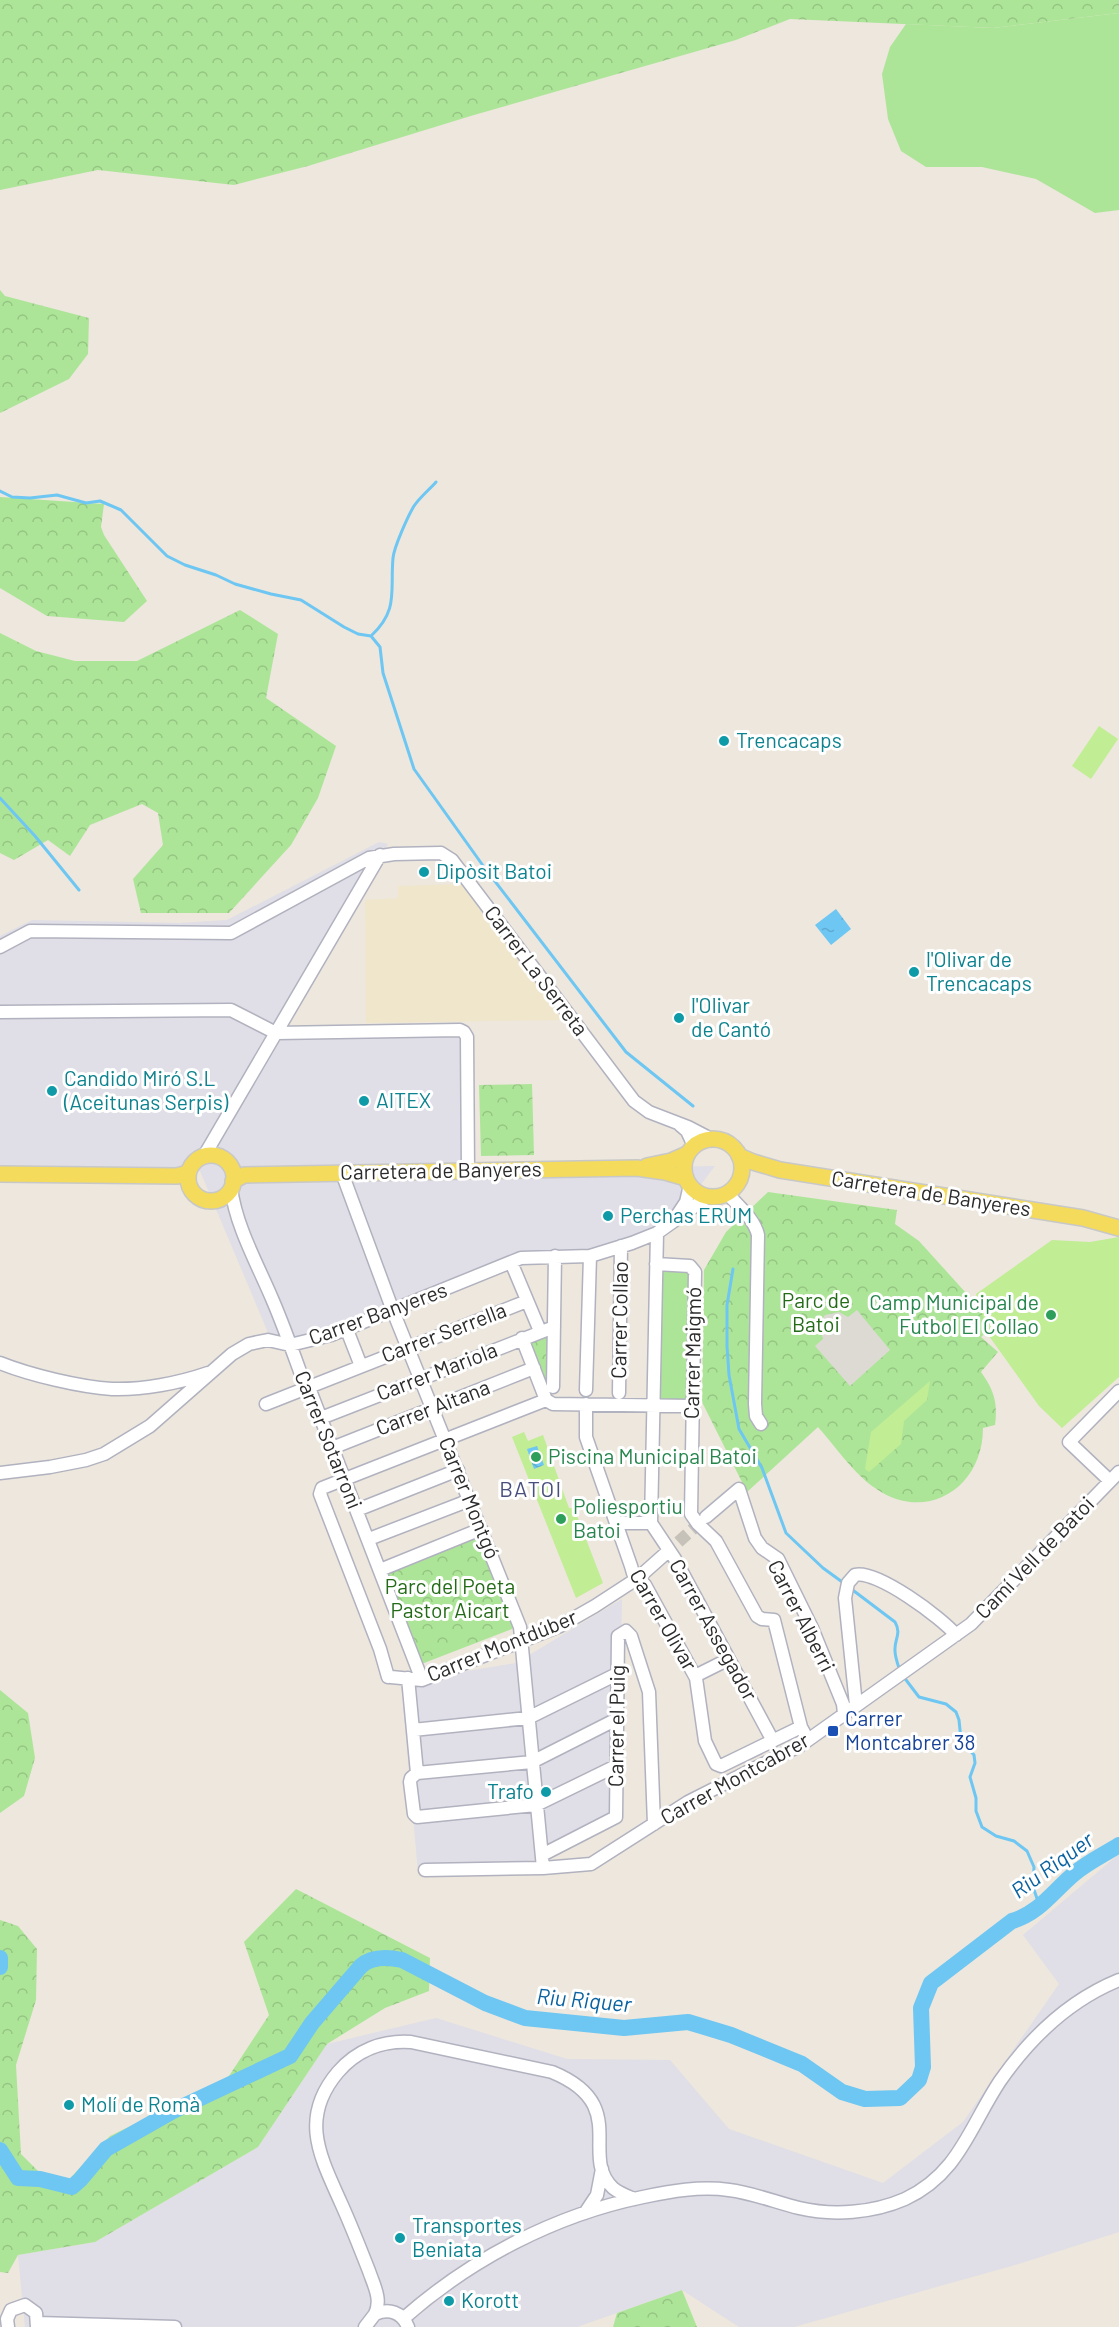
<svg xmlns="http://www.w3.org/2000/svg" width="1119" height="2327" font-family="Barlow,sans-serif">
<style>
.industrial{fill:#e0dee6}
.education{fill:#efe6cc}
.grass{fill:#ade598}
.forest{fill:url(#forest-crowns)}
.pitch{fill:#c1ed94}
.plaza{fill:#dddad4}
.water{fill:url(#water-ripples)}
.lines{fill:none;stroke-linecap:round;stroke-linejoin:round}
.stream{stroke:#6ec6f2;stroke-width:3}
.river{stroke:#6ec6f2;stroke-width:16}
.minor-tunnel{stroke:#c6c1b9;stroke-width:12;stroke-dasharray:12 6;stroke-linecap:butt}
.minor-casing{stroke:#b1b2bf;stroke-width:15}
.major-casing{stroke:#c8c8c8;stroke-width:18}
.minor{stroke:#fff;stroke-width:12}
.major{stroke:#f4db5b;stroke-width:15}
.culture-dot{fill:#0f9aa8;stroke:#fff;stroke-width:2}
.leisure-dot{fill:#2e9e5b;stroke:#fff;stroke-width:2}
.transit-dot{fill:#1a4fb4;stroke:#fff;stroke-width:2}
.labels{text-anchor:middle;stroke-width:6;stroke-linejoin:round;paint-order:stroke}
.culture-label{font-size:21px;fill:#0d838f;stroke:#fff;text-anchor:start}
.street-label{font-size:21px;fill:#2b2b2b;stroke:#fff}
.park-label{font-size:21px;fill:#246b18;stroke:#fff}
.leisure-label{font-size:21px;fill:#27864d;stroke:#fff;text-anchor:start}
.transit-label{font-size:21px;fill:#164399;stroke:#fff;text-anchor:start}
.neighbourhood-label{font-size:22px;letter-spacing:1.5px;fill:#4a507d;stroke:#fff}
.water-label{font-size:22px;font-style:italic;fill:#0a62a0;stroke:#fff}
</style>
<defs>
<pattern id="forest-crowns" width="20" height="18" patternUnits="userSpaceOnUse" patternTransform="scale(1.5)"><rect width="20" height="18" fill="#ade598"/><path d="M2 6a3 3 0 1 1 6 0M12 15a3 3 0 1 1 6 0" fill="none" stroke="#95c583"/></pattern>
<pattern id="water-ripples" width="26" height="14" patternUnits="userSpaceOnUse" patternTransform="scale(1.5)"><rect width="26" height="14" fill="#6ec6f2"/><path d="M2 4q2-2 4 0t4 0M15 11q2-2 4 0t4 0" fill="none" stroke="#5faad0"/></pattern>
</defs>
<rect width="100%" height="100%" fill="#ede7dd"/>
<!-- industrial -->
<path class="industrial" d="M379 842 388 844 276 1032 467 1030 468 1171 715 1166 668 1228 590 1256 528 1258 305 1344 269 1335 200 1171H0V936L32 920 179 923 227 920Z
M622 1599 618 1819 538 1860 418 1872 401 1682 516 1663Z
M1119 1854V2232L1015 2265 794 2327H739L682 2290 577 2327H25L18 2255 95 2242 258 2147 327 2044 436 2018 567 2059 670 2060 729 2129 883 2183 963 2122 1059 1984 1023 1935Z"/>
<!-- education -->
<path class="education" d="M462 884 564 1020 366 1023 365 900 398 898V886Z"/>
<!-- grass -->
<path class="grass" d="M1119 13V210L1095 213 1036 179 982 167H926L901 151 888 119 882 74 890 47 906 24 993 28Z
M659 1270H688L691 1273 688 1401 661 1400 658 1397Z"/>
<!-- forest -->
<path class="forest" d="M0 0H1119V13L993 28 790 19 736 40 474 115 308 166 234 185 98 170 0 190Z
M0 290 5 296 89 318 88 354 69 379 0 413Z
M0 497 104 504 101 527 104 535 147 601 124 622 47 616 0 588Z
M240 610 278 634 266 698 336 746 318 798 291 845 229 913H141L133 879 163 845 158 813 142 804 90 825 70 856 48 840 14 860 0 853V633L36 651 75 661H137Z
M532 1084 534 1155 481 1156 479 1085Z
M768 1192 897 1210 895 1224 919 1241 995 1325 981 1337 998 1352 981 1372C994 1390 998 1403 995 1425L983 1428C983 1488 926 1524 875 1488 854 1474 835 1446 818 1427L747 1492 702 1402 704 1270 726 1232Z
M544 1335 548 1338 547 1380H545L531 1344 532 1340Z
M477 1535 514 1625 512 1629 424 1663 421 1662 386 1574 388 1571Z
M0 1690 28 1713 35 1758 24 1796 0 1813Z
M296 1889 430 1958 429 1991 385 2008 327 2044 258 2147 95 2242 18 2255 8 2273 0 2272V1920L18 1926 37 1949 36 2000 16 2065 21 2154 58 2191 110 2136 227 2079 269 2015 244 1942Z
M682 2290 697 2327H613L617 2313Z"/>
<!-- pitch -->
<path class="pitch" d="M1099 726 1118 739 1091 779 1072 766Z
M1119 1237V1377L1062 1428 1039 1406 989 1336 976 1294 1052 1240 1090 1242Z
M930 1381 927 1400 904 1421 901 1444 869 1472 865 1469 871 1432Z
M524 1432 528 1441 543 1435 569 1508H574L603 1583 576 1598 512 1437Z"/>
<!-- plaza -->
<path class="plaza" d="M857 1310 890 1350 850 1386 815 1346 823 1339 819 1325 825 1315 839 1312 848 1317Z"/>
<!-- water -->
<path class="water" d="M836 909 851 929 831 945 815 925Z
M537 1446 544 1465 534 1469 527 1449Z"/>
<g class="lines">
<!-- stream -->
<path class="stream" d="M0 491 12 497 30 498 57 495 86 503 100 501 121 510 167 556 185 565 216 575 235 584 271 594 301 600 344 627 358 634 371 636 380 647 383 673 414 769 484 867 626 1052 693 1106
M371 636C399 610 390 591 393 558 394 547 408 516 414 506 420 497 429 490 436 482
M0 798 35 836 79 890
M733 1269 727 1305V1346L729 1375 739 1429 762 1468 786 1533 823 1568 845 1584
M850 1588 895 1622C902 1634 894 1639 895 1651 895 1657 898 1665 900 1671
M903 1676 919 1697 946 1704 956 1712 959 1720 961 1740 974 1755 975 1763 970 1777 976 1798V1811L982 1827 996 1836 1014 1841 1027 1851 1034 1867 1033 1887 1040 1907"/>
<!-- river -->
<path class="river" d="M0 1958V1967
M0 2150 18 2178 40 2179 72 2187 80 2180 106 2149 173 2111 290 2056 312 2023 361 1966C372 1956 388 1957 402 1960L485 2003 525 2018 624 2028 688 2022 731 2035 802 2064 842 2092 865 2099 900 2098 919 2080 923 2067 921 2008 931 1983 1012 1921C1040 1913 1054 1890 1075 1873 1088 1862 1105 1854 1119 1845"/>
<!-- minor-tunnel -->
<path class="minor-tunnel" d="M665 1554 705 1518"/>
<defs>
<path id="minor" d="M0 947 30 931 231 933 369 858 394 854 441 853 452 860 634 1101 649 1112 688 1127 711 1139
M0 1012 231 1010 276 1033 460 1030 464 1032 467 1037 468 1171
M680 1125 687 1131 694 1146
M204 1156 380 855
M342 1173 393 1311 520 1627 543 1868
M231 1188C236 1227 258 1265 273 1301 285 1329 295 1358 306 1388L311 1393 422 1680
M727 1193C738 1206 754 1218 758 1235L755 1404 756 1416 761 1424
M678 1214 686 1202 690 1185
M657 1233 651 1523 675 1559 773 1741
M511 1262 540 1331
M656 1264 690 1266 695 1272 691 1514 698 1524 716 1541 757 1616 762 1619 774 1620 801 1727 808 1740
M347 1330 361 1366
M522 1338 546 1400
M0 1363C30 1375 80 1387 112 1389 143 1390 179 1383 208 1373
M553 1387 555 1256
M586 1390 590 1256
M619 1393 621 1246
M546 1400 553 1404 692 1406
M266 1404 527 1301
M586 1404V1437L631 1566 633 1573 645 1585 696 1678 705 1741 716 1764 721 1766 801 1727
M321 1418 554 1327
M332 1448 534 1368
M0 1473 50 1467 86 1460 104 1454 150 1426 232 1354 249 1344 268 1340 290 1345 331 1335 521 1258 590 1256 632 1243 657 1233 709 1196
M1110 1481 1069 1442 1119 1391
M357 1510 458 1470
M706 1517 739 1489 755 1538 762 1548 778 1559 812 1628 843 1704 844 1714
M616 1523H651
M369 1539 470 1500
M380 1570 481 1529
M695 1676 729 1659
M388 1677 380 1649 320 1494 322 1488 546 1400
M391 1677 422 1680 560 1626 595 1606 638 1578 665 1554
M408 1678 417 1773 411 1778 410 1782 414 1814 417 1817 536 1805 616 1766
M856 1705 845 1598 848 1583 855 1575C876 1569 942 1618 956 1635
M413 1730 528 1718 617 1674
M417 1773 532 1762 617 1719
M542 1855 616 1817 618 1636 626 1631 631 1636 649 1692 654 1824
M425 1870 543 1868 591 1864 688 1802 801 1745 971 1624 1119 1472
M585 2213 597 2195 602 2169
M375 2314C382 2299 374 2286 369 2271 360 2248 351 2225 341 2203 320 2156 299 2118 338 2072 357 2050 383 2040 411 2042L552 2072C632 2105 578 2155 613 2188 619 2193 627 2196 634 2199
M404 2318C471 2259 555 2215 643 2197 671 2191 700 2186 729 2190 753 2193 775 2202 799 2208 833 2216 873 2213 905 2199 959 2174 970 2126 1000 2081 1030 2038 1070 2000 1119 1980
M38 2323 175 2327
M8 2327 7 2319 11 2310 25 2305 36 2313 37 2327
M365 2327 375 2314C389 2308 402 2312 408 2327"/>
<path id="major" d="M684 1168a29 29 0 1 1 58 0a29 29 0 1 1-58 0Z
M188 1178a23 23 0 1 1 46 0a23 23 0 1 1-46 0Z
M739 1156 753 1162 780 1170 1083 1218 1119 1228
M647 1166 671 1161 687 1154
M0 1174 177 1176 188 1173
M233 1181 244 1175 637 1168 665 1172 686 1178"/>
</defs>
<!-- minor casing -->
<use href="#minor" class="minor-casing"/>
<!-- major casing -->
<use href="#major" class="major-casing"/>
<!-- minor -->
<use href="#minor" class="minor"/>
<!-- major -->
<use href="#major" class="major"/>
</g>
<!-- markers -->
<g class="culture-dot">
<circle cx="724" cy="741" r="6"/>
<circle cx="424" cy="872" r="6"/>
<circle cx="914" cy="972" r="6"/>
<circle cx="679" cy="1018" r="6"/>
<circle cx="52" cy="1091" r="6"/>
<circle cx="364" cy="1101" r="6"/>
<circle cx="608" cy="1216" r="6"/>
<circle cx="546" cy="1792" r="6"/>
<circle cx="69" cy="2105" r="6"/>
<circle cx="400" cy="2238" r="6"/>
<circle cx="449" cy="2301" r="6"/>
</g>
<g class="leisure-dot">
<circle cx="1051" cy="1315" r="6"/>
<circle cx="536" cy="1457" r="6"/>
<circle cx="561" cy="1519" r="6"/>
</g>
<rect class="transit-dot" x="827" y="1725" width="12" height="12" rx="3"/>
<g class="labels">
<!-- culture labels -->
<g class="culture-label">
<text x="736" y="748">Trencacaps</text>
<text x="436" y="879">Dipòsit Batoi</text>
<text x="926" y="967">l'Olivar de<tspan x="926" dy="24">Trencacaps</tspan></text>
<text x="691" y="1013">l'Olivar<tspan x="691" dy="24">de Cantó</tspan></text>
<text x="64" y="1086">Candido Miró S.L<tspan x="64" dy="24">(Aceitunas Serpis)</tspan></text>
<text x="376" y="1108">AITEX</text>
<text x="620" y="1223">Perchas ERUM</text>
<text x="534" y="1799" text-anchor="end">Trafo</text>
<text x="81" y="2112">Molí de Romà</text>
<text x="412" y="2233">Transportes<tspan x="412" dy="24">Beniata</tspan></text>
<text x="461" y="2308">Korott</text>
</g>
<!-- street labels -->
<g class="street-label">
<text transform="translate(536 971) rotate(53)" y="7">Carrer La Serreta</text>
<text transform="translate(441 1171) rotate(-1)" y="7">Carretera de Banyeres</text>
<text transform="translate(931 1194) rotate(9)" y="7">Carretera de Banyeres</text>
<text transform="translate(378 1314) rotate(-20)" y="7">Carrer Banyeres</text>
<text transform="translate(620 1320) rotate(-89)" y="7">Carrer Collao</text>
<text transform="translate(444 1333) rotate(-21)" y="7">Carrer Serrella</text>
<text transform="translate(693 1353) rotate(-89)" y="7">Carrer Maigmó</text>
<text transform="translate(437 1372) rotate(-21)" y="7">Carrer Mariola</text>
<text transform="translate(433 1408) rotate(-21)" y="7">Carrer Aitana</text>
<text transform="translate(328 1440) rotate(68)" y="7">Carrer Sotarroni</text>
<text transform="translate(469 1498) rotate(68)" y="7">Carrer Montgó</text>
<text transform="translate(1035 1558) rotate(-46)" y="7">Camí Vell de Batoi</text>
<text transform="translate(801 1616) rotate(63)" y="7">Carrer Alberri</text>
<text transform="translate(663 1620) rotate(60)" y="7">Carrer Olivar</text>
<text transform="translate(713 1630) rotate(61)" y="7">Carrer Assegador</text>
<text transform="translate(502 1646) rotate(-22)" y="7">Carrer Montdúber</text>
<text transform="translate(617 1726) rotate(-89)" y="7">Carrer el Puig</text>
<text transform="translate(735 1779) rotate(-29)" y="7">Carrer Montcabrer</text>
</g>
<!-- park labels -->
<g class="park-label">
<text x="816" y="1308">Parc de<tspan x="816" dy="24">Batoi</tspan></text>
<text x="450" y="1594">Parc del Poeta<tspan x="450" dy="24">Pastor Aicart</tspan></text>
</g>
<!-- leisure labels -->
<g class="leisure-label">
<text x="1039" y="1310" text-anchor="end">Camp Municipal de<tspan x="1039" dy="24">Futbol El Collao</tspan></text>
<text x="548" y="1464">Piscina Municipal Batoi</text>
<text x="573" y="1514">Poliesportiu<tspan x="573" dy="24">Batoi</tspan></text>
</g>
<!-- transit labels -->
<g class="transit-label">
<text x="845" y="1726">Carrer<tspan x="845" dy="24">Montcabrer 38</tspan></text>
</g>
<!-- neighbourhood labels -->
<g class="neighbourhood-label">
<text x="531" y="1497">BATOI</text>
</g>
<!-- water labels -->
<g class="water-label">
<text transform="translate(1052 1865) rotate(-36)" y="8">Riu Riquer</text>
<text transform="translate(584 2000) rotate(5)" y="8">Riu Riquer</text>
</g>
</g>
</svg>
